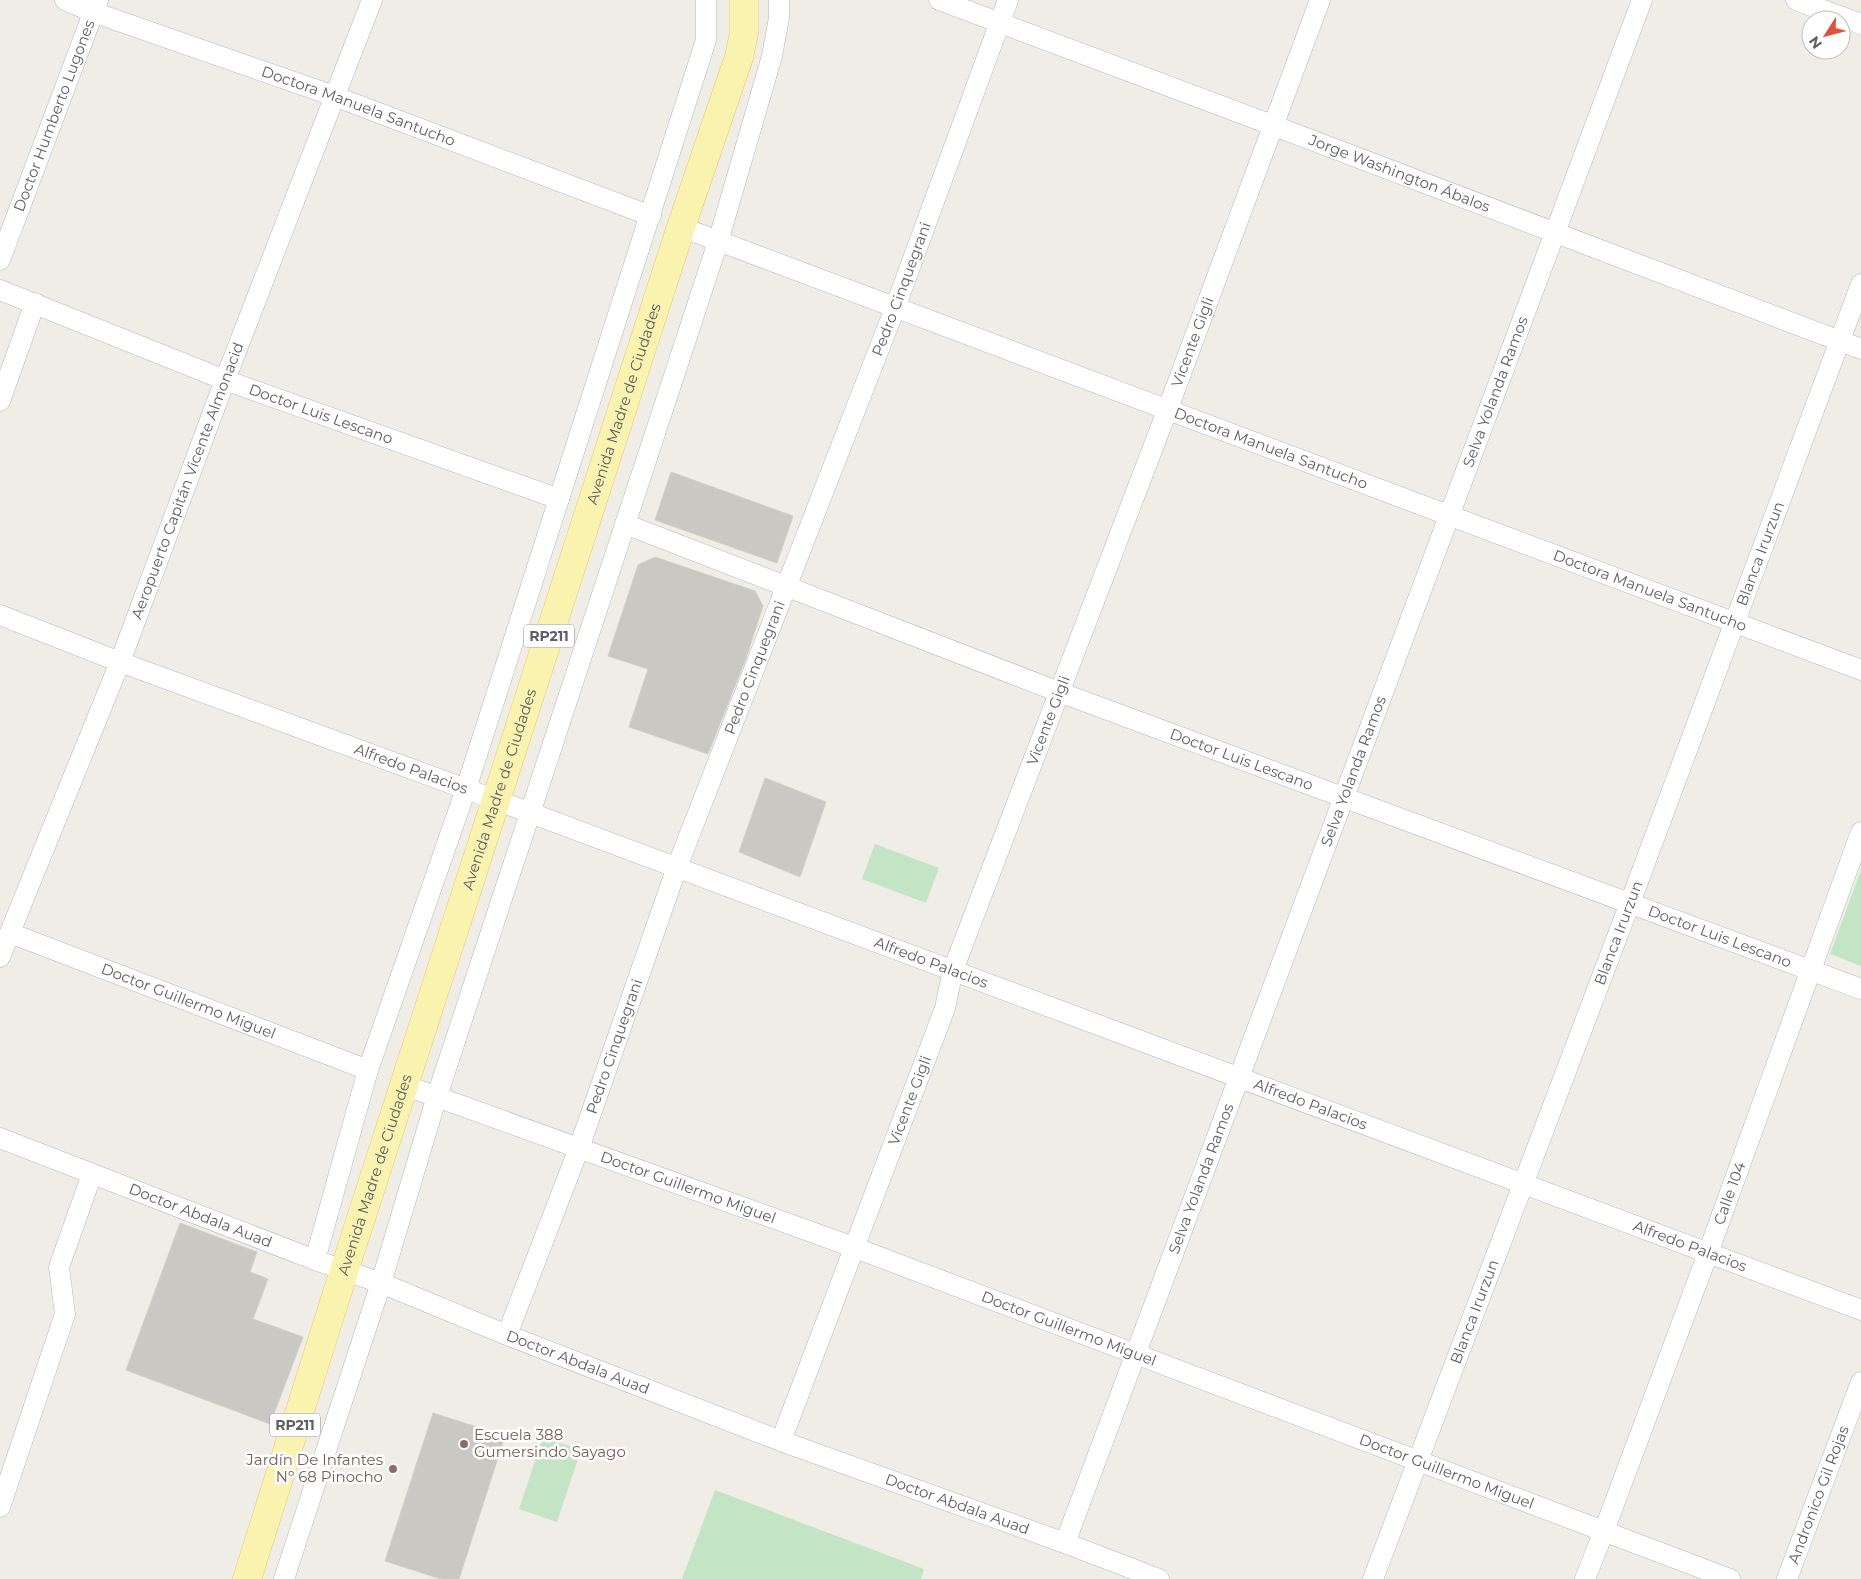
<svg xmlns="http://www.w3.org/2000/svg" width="1861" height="1579" font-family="Montserrat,sans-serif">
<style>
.green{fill:#c3e5c5}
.building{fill:#cac8c2;stroke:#d3cfc4}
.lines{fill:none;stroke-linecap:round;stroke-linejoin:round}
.minor-casing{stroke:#b6b7bb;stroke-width:21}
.primary-casing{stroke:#eacb63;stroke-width:29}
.minor{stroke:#fff;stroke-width:20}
.primary{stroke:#faf2af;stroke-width:28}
.education-dot{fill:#8d6e63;stroke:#fff;stroke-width:2}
.labels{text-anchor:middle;stroke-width:5;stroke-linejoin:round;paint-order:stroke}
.shield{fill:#fff;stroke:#8e9093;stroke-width:1}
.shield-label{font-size:14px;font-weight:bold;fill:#5d6065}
.street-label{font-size:15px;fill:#5d6065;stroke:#fff}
.education-label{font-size:15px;fill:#785e54;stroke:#fff;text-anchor:start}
</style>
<rect width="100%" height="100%" fill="#efede5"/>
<!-- green -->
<path class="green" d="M875 844 939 868 926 903 862 879Z
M1861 870V966L1830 954Z
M543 1437 581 1450 557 1522 519 1509Z
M715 1490 924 1569 921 1579H682Z"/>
<!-- building -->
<path class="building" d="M671 472 793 516 777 563 655 520Z
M655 557 755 591 763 606 746 658 708 754 629 727 648 669 608 656 638 565Z
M765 778 826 802 800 877 739 852Z
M180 1223 257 1252 250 1272 268 1279 253 1319 303 1337 270 1424 126 1370Z
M433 1413 505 1436 459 1579H441L385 1561Z"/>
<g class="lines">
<defs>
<g id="minor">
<path id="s1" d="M65 0 93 12 334 96 651 216"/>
<path id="s2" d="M939 0 1272 125 1861 349"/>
<path d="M1796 0 1861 24"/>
<path id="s3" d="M681 227 1861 670"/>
<path id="s4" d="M0 260 98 0"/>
<path id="s5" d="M0 290 225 380 559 499"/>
<path d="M0 401 35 303"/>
<path id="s6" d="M625 524 1059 692 1861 989"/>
<path id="s7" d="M0 615 120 662 496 800 1861 1310"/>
<path id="s8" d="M10 933 368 1070"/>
<path id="s9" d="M0 957 120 662 225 380 372 0"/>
<path id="s10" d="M404 1085 853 1247 1730 1579"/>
<path id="s11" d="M0 1138 315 1260 381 1283 507 1335 781 1441 1065 1543 1159 1579"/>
<path d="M315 1260 368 1070 466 789 706 40V0"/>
<path id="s12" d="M507 1335 579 1148 677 867 895 308 1008 0"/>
<path id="s13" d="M781 1441 945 1008 953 970 1167 411 1320 0"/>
<path d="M0 1507 65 1314 59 1267 92 1174"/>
<path id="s14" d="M1065 1543 1642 0"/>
<path d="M284 1579 381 1283 437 1096 718 242 772 56 779 18V0"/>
<path id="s15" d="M1373 1579 1630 903 1861 284"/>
<path id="s16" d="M1585 1579 1604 1531 1708 1253 1861 832"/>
<path id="s17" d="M1787 1579 1861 1382"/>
</g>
<g id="primary">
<path id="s18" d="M247 1579 344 1271 681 227 739 57 744 33V0"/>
</g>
</defs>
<!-- minor casing -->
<use href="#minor" class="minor-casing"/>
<!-- primary casing -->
<use href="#primary" class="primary-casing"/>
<!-- minor -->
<use href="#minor" class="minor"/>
<!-- primary -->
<use href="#primary" class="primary"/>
</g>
<!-- markers -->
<g class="education-dot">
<circle cx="464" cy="1444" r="5"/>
<circle cx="393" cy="1469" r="5"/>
</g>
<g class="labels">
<!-- shield labels -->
<g class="shield">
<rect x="524" y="624.5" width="50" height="23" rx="4"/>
<rect x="270" y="1413.5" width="50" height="23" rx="4"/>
</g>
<g class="shield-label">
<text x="549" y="641">RP211</text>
<text x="295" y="1430">RP211</text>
</g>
<!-- street labels -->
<g class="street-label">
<text dy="5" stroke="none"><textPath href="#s1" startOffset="312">Doctora Manuela Santucho</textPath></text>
<text dy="5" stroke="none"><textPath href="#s4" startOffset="154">Doctor Humberto Lugones</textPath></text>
<text dy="5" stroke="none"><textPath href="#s2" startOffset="492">Jorge Washington Ábalos</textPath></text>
<text dy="5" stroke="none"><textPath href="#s12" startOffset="1118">Pedro Cinquegrani</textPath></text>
<text dy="5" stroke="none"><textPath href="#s13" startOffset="1174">Vicente Gigli</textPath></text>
<text dy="5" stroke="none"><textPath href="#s14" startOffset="1229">Selva Yolanda Ramos</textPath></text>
<text dy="5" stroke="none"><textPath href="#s18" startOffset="1234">Avenida Madre de Ciudades</textPath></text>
<text dy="5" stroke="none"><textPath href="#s5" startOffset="344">Doctor Luis Lescano</textPath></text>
<text dy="5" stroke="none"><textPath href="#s3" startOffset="630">Doctora Manuela Santucho</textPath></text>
<text dy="5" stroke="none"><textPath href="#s9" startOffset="512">Aeropuerto Capitán Vicente Almonacid</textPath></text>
<text dy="5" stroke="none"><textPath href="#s15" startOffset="1096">Blanca Irurzun</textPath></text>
<text dy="5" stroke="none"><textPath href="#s3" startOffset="1035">Doctora Manuela Santucho</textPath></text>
<text dy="5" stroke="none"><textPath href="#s12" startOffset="712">Pedro Cinquegrani</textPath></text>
<text dy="5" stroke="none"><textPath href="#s13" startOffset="769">Vicente Gigli</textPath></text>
<text dy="5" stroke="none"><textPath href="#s6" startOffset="660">Doctor Luis Lescano</textPath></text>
<text dy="5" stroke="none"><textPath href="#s7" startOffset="439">Alfredo Palacios</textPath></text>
<text dy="5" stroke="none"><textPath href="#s14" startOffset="824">Selva Yolanda Ramos</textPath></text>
<text dy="5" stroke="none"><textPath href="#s18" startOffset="829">Avenida Madre de Ciudades</textPath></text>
<text dy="5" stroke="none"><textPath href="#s15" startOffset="691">Blanca Irurzun</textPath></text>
<text dy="5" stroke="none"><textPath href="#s6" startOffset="1170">Doctor Luis Lescano</textPath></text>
<text dy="5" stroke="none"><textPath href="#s7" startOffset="994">Alfredo Palacios</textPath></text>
<text dy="5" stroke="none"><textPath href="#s8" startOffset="191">Doctor Guillermo Miguel</textPath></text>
<text dy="5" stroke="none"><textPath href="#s12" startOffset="308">Pedro Cinquegrani</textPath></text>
<text dy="5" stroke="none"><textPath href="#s13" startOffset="364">Vicente Gigli</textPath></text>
<text dy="5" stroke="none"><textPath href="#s7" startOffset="1399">Alfredo Palacios</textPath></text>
<text dy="5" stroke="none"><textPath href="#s18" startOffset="424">Avenida Madre de Ciudades</textPath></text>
<text dy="5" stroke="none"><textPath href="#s14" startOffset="389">Selva Yolanda Ramos</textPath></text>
<text dy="5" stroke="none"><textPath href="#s10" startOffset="302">Doctor Guillermo Miguel</textPath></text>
<text dy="5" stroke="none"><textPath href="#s16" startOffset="412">Calle 104</textPath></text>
<text dy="5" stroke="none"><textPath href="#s11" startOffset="215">Doctor Abdala Auad</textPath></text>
<text dy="5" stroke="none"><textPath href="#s7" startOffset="1804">Alfredo Palacios</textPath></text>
<text dy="5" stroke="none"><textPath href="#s15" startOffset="286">Blanca Irurzun</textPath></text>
<text dy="5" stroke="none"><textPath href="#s10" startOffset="708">Doctor Guillermo Miguel</textPath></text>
<text dy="5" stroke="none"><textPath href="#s11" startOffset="620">Doctor Abdala Auad</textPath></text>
<text dy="5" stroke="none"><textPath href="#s10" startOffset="1112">Doctor Guillermo Miguel</textPath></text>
<text dy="5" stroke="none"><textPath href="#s17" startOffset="90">Andronico Gil Rojas</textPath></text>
<text dy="5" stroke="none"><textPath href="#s11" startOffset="1025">Doctor Abdala Auad</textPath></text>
</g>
<!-- education labels -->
<g class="education-label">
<text x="474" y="1440">Escuela 388<tspan x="474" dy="17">Gumersindo Sayago</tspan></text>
<text x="383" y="1465" text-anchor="end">Jardín De Infantes<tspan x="383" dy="17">Nº 68 Pinocho</tspan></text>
</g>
</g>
<!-- north arrow -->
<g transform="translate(1826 35) rotate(234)"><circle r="24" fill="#ffffff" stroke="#bebfc1"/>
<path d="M0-4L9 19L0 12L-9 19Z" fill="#e0503a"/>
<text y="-8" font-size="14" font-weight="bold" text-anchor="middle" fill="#5d6065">N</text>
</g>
</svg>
